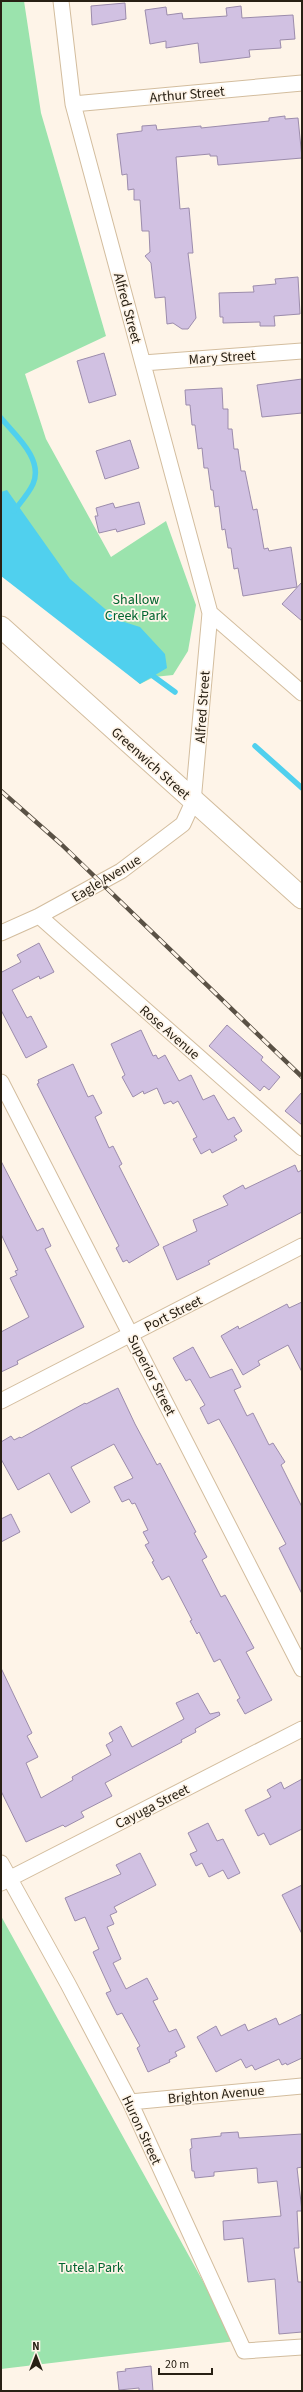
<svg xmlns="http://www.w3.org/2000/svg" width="303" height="2392" font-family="'Source Sans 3',sans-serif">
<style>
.green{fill:#9be3ad}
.water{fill:#50d0ee}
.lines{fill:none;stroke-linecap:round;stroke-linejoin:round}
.stream{stroke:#50d0ee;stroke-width:5.5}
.building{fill:#d1c1e2;stroke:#9c8cac}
.street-casing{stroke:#d3bd9e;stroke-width:17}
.secondary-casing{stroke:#d3bd9e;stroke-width:23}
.street{stroke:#fff;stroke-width:15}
.secondary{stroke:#fff;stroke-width:21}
.rail-casing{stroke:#5a5145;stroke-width:4.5}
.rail{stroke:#fef4e8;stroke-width:3;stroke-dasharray:9;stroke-linecap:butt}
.labels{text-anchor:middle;stroke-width:3.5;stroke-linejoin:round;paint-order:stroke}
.street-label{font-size:14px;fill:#282014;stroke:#fef4e8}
.park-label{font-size:14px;fill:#00652f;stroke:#fef4e8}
</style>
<rect width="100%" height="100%" fill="#fef4e8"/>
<!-- green -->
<path class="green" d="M1 1H24L41 113 106 336 25 374 46 439 111 557 166 521 196 605 188 651 173 675 154 677 140 684 1 564Z
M1 1916 236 2341 1 2369Z"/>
<!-- water -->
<path class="water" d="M7 490 70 579 118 620 140 627 165 654 167 668 140 684 1 576V492Z"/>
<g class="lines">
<!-- stream -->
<path class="stream" d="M1 418C15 435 44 459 33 484 29 493 20 503 14 511
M149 673 175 692
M255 746 302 788"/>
</g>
<!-- building -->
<path class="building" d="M125 3 126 19 92 25 91 6Z
M241 6 242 18 293 15 295 39 280 40 281 48 249 50 250 57 200 63 198 43 166 48V41L150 44 145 10 166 7 167 15 182 13 183 19 227 16 226 8Z
M285 116V119L298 118 302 158 218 165 217 156H210V154L176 157 180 209 189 208 193 253H188L196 318 188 329H182L173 323 167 324 165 297 155 298 151 263 145 256 150 252 149 231H142L140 200H134V189L128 190 127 174 122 175 117 134 142 131V126L156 125 157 130 201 126V128L269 121V118Z
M298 277 300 314 274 316 275 326H260V322L223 323V317H220L219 293 254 292 253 286 276 284 275 279Z
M104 353 116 395 89 403 77 361Z
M302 379V413L262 417 257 385Z
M222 388 223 409H228V429H232L234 449H238L241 471H245L253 510 257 509 264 549 268 548 269 551 291 547 297 587 243 596 238 568 234 569 231 548H228L225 529 222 530 219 506 215 507 213 490H211L208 468H204L202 448 198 449 195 425H192L190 405H186L185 390Z
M130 440 139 468 105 479 96 451Z
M139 502 145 524 117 532 116 529 99 533 95 516H98L96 508 113 503 115 508Z
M302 582V621L282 604Z
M39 943 54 972 40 979 39 976 12 990 27 1018 31 1016 47 1047 26 1058 1 1010V970L2 972 21 962 17 955Z
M227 1025 263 1057 261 1060 280 1077 269 1090 264 1086 260 1091 209 1046Z
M141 1030 153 1056 156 1055 158 1059 165 1055 179 1081 191 1075 203 1100 214 1095 228 1120 234 1117 242 1131 234 1136 237 1140 212 1153 210 1149 201 1154 193 1139 197 1137 178 1101 173 1104 171 1101 164 1104 157 1088 144 1094 143 1091 133 1097 122 1077 125 1075 111 1044Z
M73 1064 88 1097 93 1095 102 1113 95 1117 109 1148 113 1146 122 1164 119 1166 159 1245 129 1263 127 1260 123 1262 116 1248 119 1246 37 1084 39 1083 38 1080Z
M302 1092V1125L285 1111Z
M1 1161 37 1231 43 1228 51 1246 45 1249 84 1327 17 1361 18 1364 1 1372V1332L29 1317 10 1278 17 1275 15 1271 18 1270 1 1234Z
M295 1165 298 1172 302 1170V1212L208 1261 210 1264 177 1280 163 1247 197 1231 193 1220 228 1205 223 1196 243 1185 245 1189Z
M302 1302V1372L288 1345 258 1361 260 1365 243 1375 221 1336 238 1326 239 1329 287 1304 289 1308Z
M193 1347 210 1378 232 1369 241 1387 234 1390 247 1416 253 1413 269 1445 273 1443 285 1462 281 1465 302 1507V1594L279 1548 286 1544 234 1446 219 1419 208 1424 200 1408 205 1405 190 1379 186 1381 173 1358Z
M118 1388 135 1424 157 1465 160 1463 196 1532 194 1533 207 1557 202 1560 221 1597 225 1595 254 1648 246 1652 272 1700 245 1714 237 1700 240 1698 220 1659 214 1662 199 1632 197 1634 190 1621 192 1620 169 1576 162 1580 152 1562 154 1561 145 1545 149 1543 143 1532 148 1530 135 1503 132 1504 129 1499 122 1502 114 1487 133 1478 114 1444 71 1467 90 1502 71 1513 49 1473 18 1490 1 1459V1442L11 1436 14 1440 20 1437 21 1438 85 1403 86 1404Z
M11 1514 20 1532 1 1542V1519Z
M1 1668 32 1733 27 1736 38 1757 26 1763 41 1798 73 1780 72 1777 111 1755 106 1745 113 1741 109 1733 121 1726 132 1747 184 1719 176 1703 198 1693 210 1714 219 1712 220 1715 195 1729 196 1732 181 1740 182 1742 105 1783 112 1796 81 1812 84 1817 65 1827 63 1825 26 1842 1 1791Z
M302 1779V1829L270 1845 264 1833 258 1836 245 1810 271 1797 267 1790 281 1782 284 1789Z
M208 1823 217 1841 223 1839 240 1873 228 1879 223 1870 209 1877 202 1863 196 1866 190 1854 197 1851 188 1833Z
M140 1853 156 1885 114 1907 117 1912 110 1915 114 1924 107 1927 121 1959 113 1963 126 1989 147 1978 158 1999 153 2001 169 2032 176 2029 185 2047 175 2052 177 2056 169 2060 170 2062 148 2072 137 2048 140 2046 122 2013 117 2015 106 1993 111 1991 93 1952 99 1949 85 1917 75 1921 65 1898 121 1874 116 1865Z
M302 1885V1934L282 1895Z
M302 2014V2058L287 2065 286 2063 282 2065 279 2059 255 2070 252 2065 246 2068 241 2059 216 2072 197 2037 216 2026 221 2036 245 2024 248 2031 276 2018 279 2025Z
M238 2132 239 2138 302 2134V2167L297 2168 302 2211H297L299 2248H294L298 2282H302V2332L279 2334 275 2279 248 2282 243 2238 224 2240 223 2221 281 2216 277 2181 258 2183 257 2168 214 2172V2176L195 2178 194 2171H192L190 2149 192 2148 191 2139 221 2136V2133Z
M151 2366 153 2391H139V2388L119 2390 117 2372 126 2371 125 2369Z"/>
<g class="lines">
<defs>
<path id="street" d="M61 1 73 104 210 613 302 693
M73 104 302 83
M143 363 302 351
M39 916 302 1148
M1 933 39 916 121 871 183 824 193 802 210 613
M1 1082 302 1669
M1 1401 302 1246
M1 1863 68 1984 130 2102 244 2351 302 2347
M1 1883 302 1729
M130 2102 302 2086"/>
<path id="secondary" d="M1 627 302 898"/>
</defs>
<!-- street casing -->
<use href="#street" class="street-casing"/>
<!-- secondary casing -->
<use href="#secondary" class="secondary-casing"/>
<!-- street -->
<use href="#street" class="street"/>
<!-- secondary -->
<use href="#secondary" class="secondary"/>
<defs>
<path id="rail" d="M1 791 61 844 302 1077"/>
</defs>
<!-- rail casing -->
<use href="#rail" class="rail-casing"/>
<!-- rail -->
<use href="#rail" class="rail"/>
</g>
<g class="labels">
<!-- street labels -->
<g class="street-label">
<text transform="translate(187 94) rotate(-5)" y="5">Arthur Street</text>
<text transform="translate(128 308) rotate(75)" y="5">Alfred Street</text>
<text transform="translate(222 357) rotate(-4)" y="5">Mary Street</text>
<text transform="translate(202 707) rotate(-86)" y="5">Alfred Street</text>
<text transform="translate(151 763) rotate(42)" y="5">Greenwich Street</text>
<text transform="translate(106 878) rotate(-31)" y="5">Eagle Avenue</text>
<text transform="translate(170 1032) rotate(41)" y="5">Rose Avenue</text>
<text transform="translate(173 1313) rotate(-27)" y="5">Port Street</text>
<text transform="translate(152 1375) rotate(63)" y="5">Superior Street</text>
<text transform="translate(152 1806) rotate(-27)" y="5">Cayuga Street</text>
<text transform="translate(216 2094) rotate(-5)" y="5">Brighton Avenue</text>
<text transform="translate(142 2130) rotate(65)" y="5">Huron Street</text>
</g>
<!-- park labels -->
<g class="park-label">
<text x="136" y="604">Shallow<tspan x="136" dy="16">Creek Park</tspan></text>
<text x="91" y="2272">Tutela Park</text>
</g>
</g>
<!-- border -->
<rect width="303" height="2392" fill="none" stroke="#282014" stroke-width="4"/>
<!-- north arrow -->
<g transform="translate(36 2356)" stroke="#fef4e8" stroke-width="3" paint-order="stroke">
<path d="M0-3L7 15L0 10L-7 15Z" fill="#282014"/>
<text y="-6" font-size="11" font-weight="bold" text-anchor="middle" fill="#282014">N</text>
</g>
<!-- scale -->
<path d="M159 2368v6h53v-6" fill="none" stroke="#282014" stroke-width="2"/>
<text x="165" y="2368" font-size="12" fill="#282014" stroke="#fef4e8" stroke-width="3" paint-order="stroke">20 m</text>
</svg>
